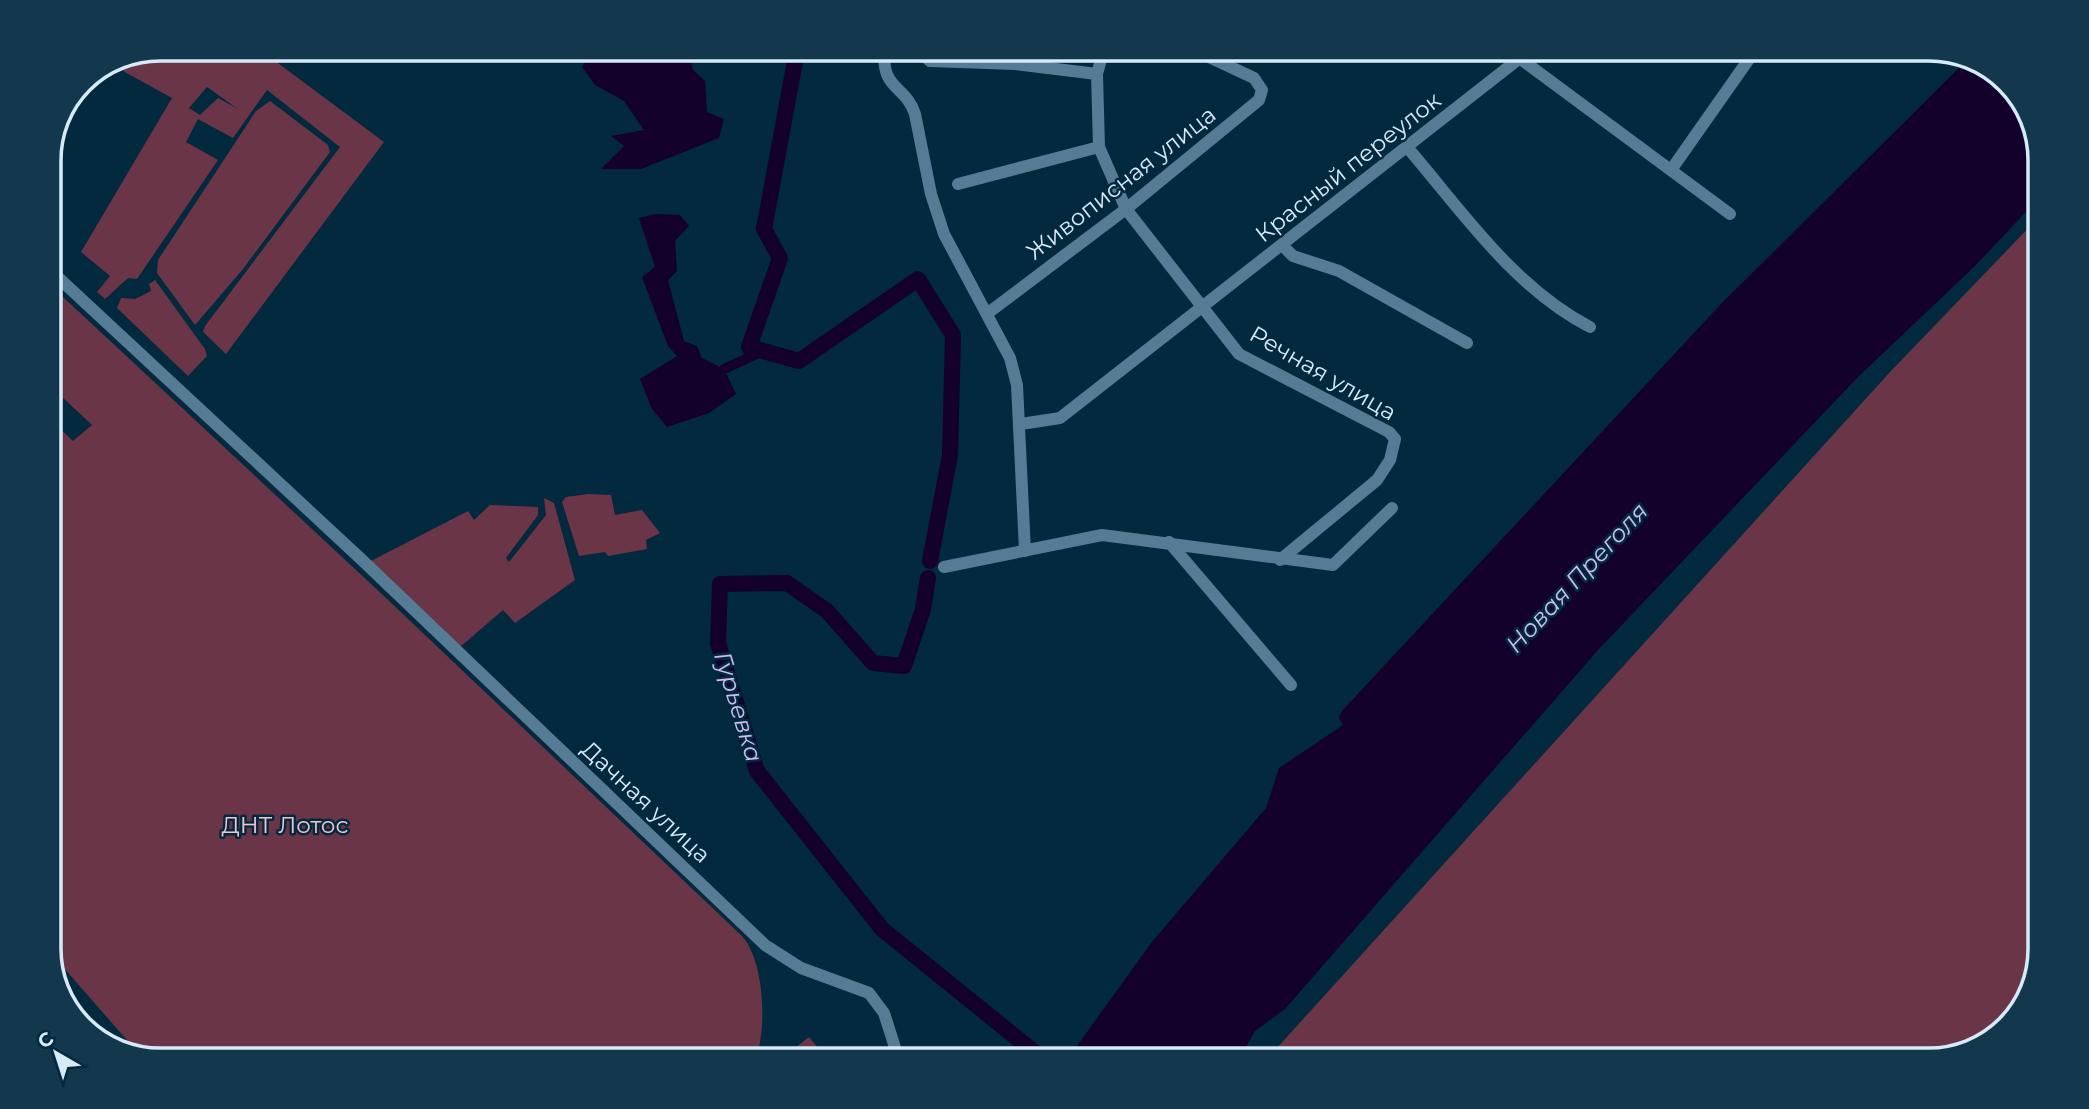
<svg xmlns="http://www.w3.org/2000/svg" width="2089" height="1109" font-family="Montserrat,sans-serif">
<style>
.green{fill:#6a3547;fill-rule:evenodd}
.water{fill:#13002b}
.lines{fill:none;stroke-linecap:round;stroke-linejoin:round}
.canal{stroke:#13002b;stroke-width:10}
.river{stroke:#13002b;stroke-width:16}
.minor{stroke:#567b95;stroke-width:12}
.labels{text-anchor:middle;stroke-width:5;stroke-linejoin:round;paint-order:stroke}
.street-label{font-size:23px;fill:#d6eaf8;stroke:#02293e}
.park-label{font-size:23px;fill:#f1c4d1;stroke:#02293e}
.water-label{font-size:24px;font-style:italic;fill:#cebbf4;stroke:#02293e}
.rim{fill:none;stroke:#d6eaf8;stroke-width:3.5}
</style>
<rect width="100%" height="100%" fill="#02293e"/>
<!-- green -->
<path class="green" d="M160 49H265L263 52 384 142 226 354 203 332 205 326 340 147 267 90 233 138 198 119 186 142 218 160 137 279 128 278 105 299 97 292 110 276 81 252 172 98 123 71 128 62ZM207 87 238 109 218 98 200 115 189 108Z
M270 101 328 145 330 152 243 269 195 325 157 273 158 260 256 111Z
M2040 216V949L2028 999 1990 1042 1929 1060H1266L1890 372Z
M155 280 205 349 207 356 188 376 117 308 121 298 135 299 151 291 149 284Z
M49 284 385 597 742 936C764 960 768 1029 755 1060H160L140 1055 49 951V418L73 441 92 425 61 396 49 407Z
M588 494 611 495 615 515 642 510 660 533 646 540 647 549 608 556 605 552 579 556 562 502 566 497Z
M544 498 554 503 575 580 515 623 503 610 460 647 369 562 468 511 474 520 490 505 538 507V515L506 558 509 562 546 515Z
M809 1037 828 1060H803L795 1048Z"/>
<!-- water -->
<path class="water" d="M593 49H688L693 70 705 81 707 112 724 119 719 138 641 169H601L624 146 611 136 644 130 624 101 595 85 582 67Z
M1969 58 1979 61 2022 99 2040 153V197L1975 266 1858 377 1598 650 1285 1009 1255 1031 1239 1060H1067L1151 943 1266 808 1279 768 1343 725 1339 718 1341 712 1720 305Z
M655 214 680 215 689 226 675 241 677 271 668 280 684 341 697 346 702 358 724 369 736 394 709 413 667 427 652 409 640 379 677 356 668 346 642 277 655 267 639 218Z"/>
<g class="lines">
<!-- canal -->
<path class="canal" d="M724 369 763 351"/>
<!-- river -->
<path class="river" d="M804 49 795 61 764 229 780 258 749 347 799 361 918 279 953 335 950 455 930 561
M928 578 923 609 904 666 873 663 827 611 787 583 720 584 718 643 757 771 882 929 1044 1060"/>
<!-- minor -->
<path class="minor" d="M885 49C880 90 906 85 915 114L931 194 944 234 1010 358 1017 385 1025 551
M917 49 930 61 1015 64 1097 74
M1104 49 1097 74 1099 147 1126 209 1239 354 1389 432 1395 439 1390 460 1377 480 1280 560
M1507 49 1730 214
M1407 147C1462 211 1514 288 1590 327
M1671 170 1756 49
M958 184 1099 147
M1282 245 1293 256 1339 271 1467 343
M49 269 361 559 765 945 801 968 869 993 884 1013 899 1060
M988 313 1126 209 1259 100 1262 90 1254 78 1192 49
M1021 424 1060 418 1520 58
M1169 542 1291 685
M944 567 1102 535 1333 565 1392 508
M919 1060 955 1054"/>
</g>
<g class="labels">
<!-- street labels -->
<g class="street-label">
<text transform="translate(1348 167) rotate(-38)" y="8">Красный переулок</text>
<text transform="translate(1121 183) rotate(-38)" y="8">Живописная улица</text>
<text transform="translate(1323 373) rotate(30)" y="8">Речная улица</text>
<text transform="translate(646 802) rotate(43)" y="8">Дачная улица</text>
</g>
<!-- park labels -->
<g class="park-label">
<text x="285" y="833">ДНТ Лотос</text>
</g>
<!-- water labels -->
<g class="water-label">
<text transform="translate(1577 578) rotate(-47)" y="8">Новая Преголя</text>
<text transform="translate(738 707) rotate(73)" y="8">Гурьевка</text>
</g>
</g>
<!-- crop -->
<path d="M0 0H2089V1109H0ZM160 61H1929A99 99 0 0 1 2028 160V949A99 99 0 0 1 1929 1048H160A99 99 0 0 1 61 949V160A99 99 0 0 1 160 61Z" fill="#13384d" fill-rule="evenodd"/>
<path class="rim" d="M160 61H1929A99 99 0 0 1 2028 160V949A99 99 0 0 1 1929 1048H160A99 99 0 0 1 61 949V160A99 99 0 0 1 160 61Z"/>
<!-- north arrow -->
<g transform="translate(56 1053) rotate(321)" stroke="#02293e" stroke-width="5" paint-order="stroke">
<path d="M0-5L12 26L0 18L-12 26Z" fill="#d6eaf8"/>
<text y="-10" font-size="19" font-weight="bold" text-anchor="middle" fill="#d6eaf8">С</text>
</g>
</svg>
